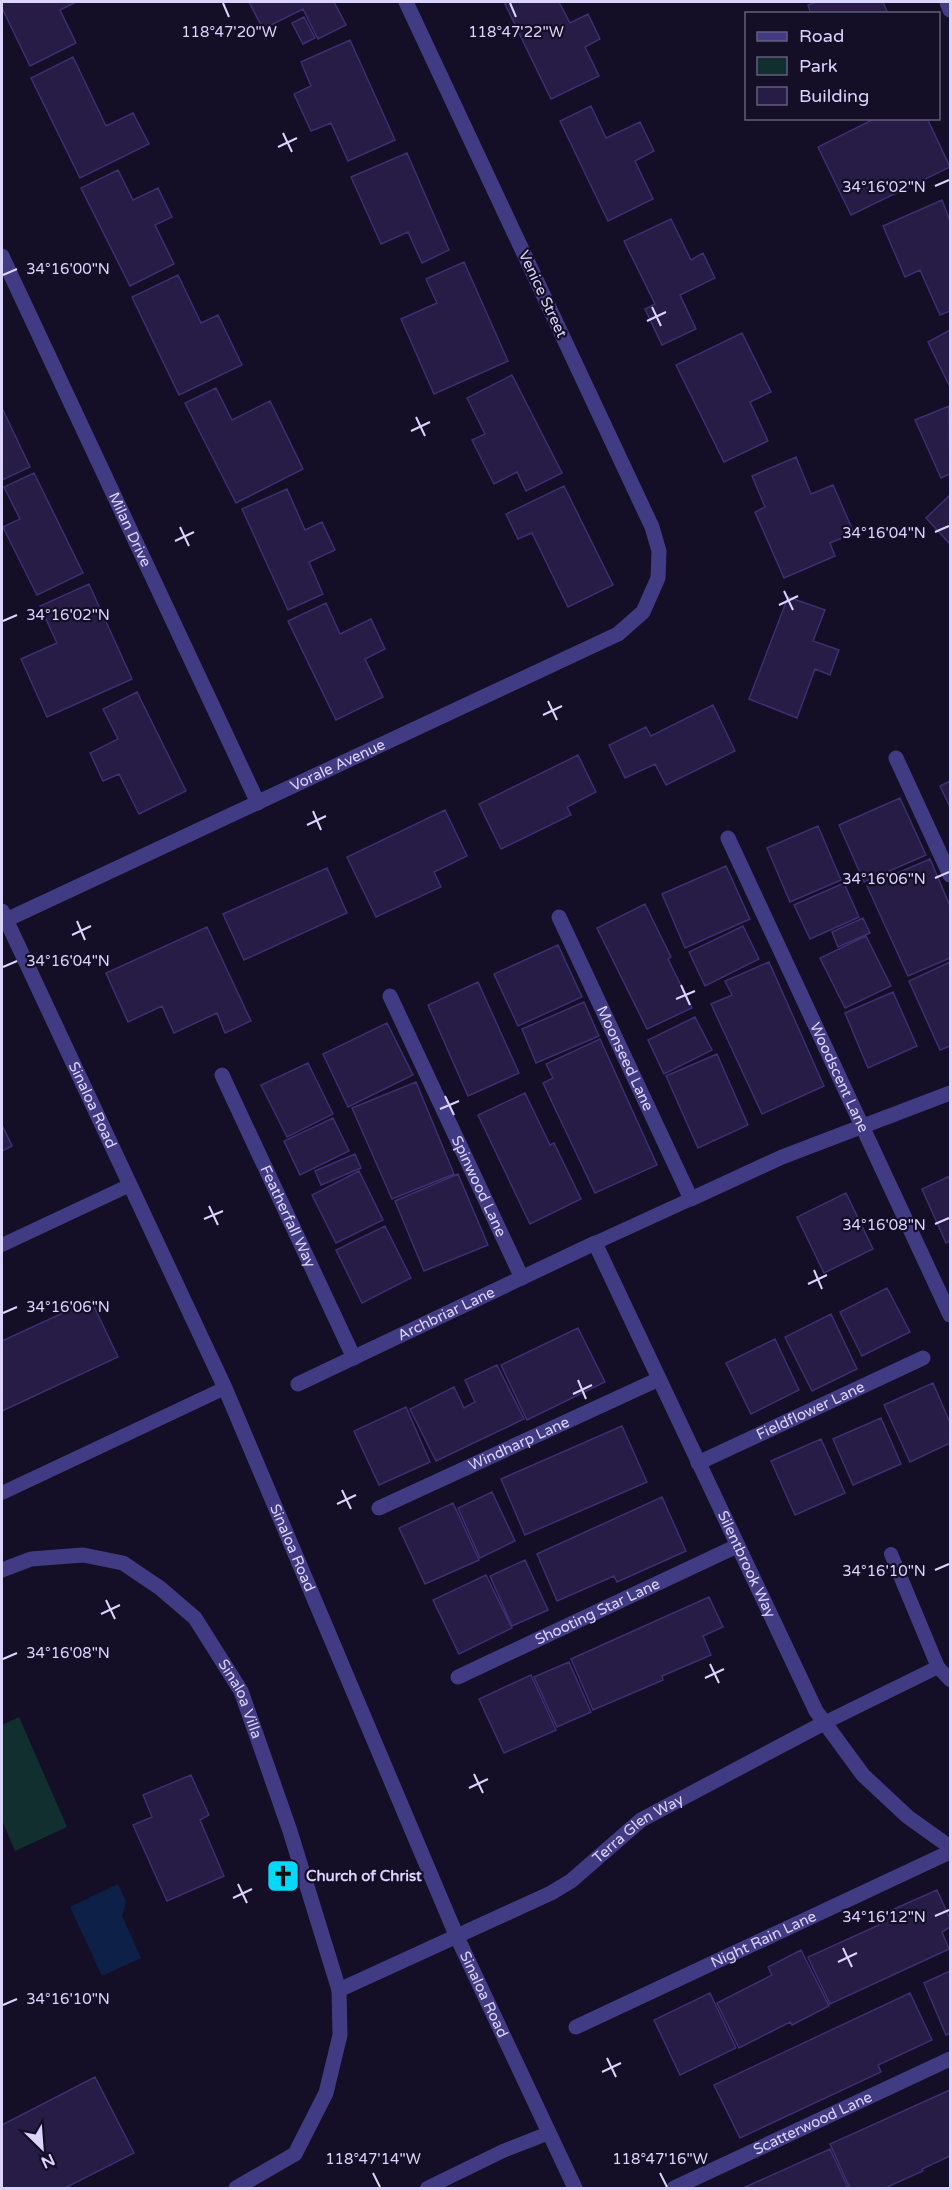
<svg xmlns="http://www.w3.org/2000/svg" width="952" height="2190" font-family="'Varela Round',sans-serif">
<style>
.green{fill:#122f2f}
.water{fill:#0d2047}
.building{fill:#261c46;stroke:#3e2e72;stroke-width:1.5}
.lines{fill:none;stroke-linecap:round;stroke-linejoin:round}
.service{stroke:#413b84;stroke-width:14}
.minor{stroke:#413b84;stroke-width:15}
.tertiary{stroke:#413b84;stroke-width:15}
.ticks{fill:none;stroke:#dbd4fe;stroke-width:2}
.labels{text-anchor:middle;stroke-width:4.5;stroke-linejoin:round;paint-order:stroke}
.street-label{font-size:15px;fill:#dbd4fe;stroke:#140f26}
.poi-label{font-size:15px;font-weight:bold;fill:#dbd4fe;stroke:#140f26;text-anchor:start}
.ticks-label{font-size:15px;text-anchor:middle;fill:#dbd4fe;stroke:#140f26;stroke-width:4.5;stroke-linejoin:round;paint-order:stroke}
</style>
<rect width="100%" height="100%" fill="#140f26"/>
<!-- green -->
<path class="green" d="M19 1717 67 1827 15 1851 2 1820V1725Z"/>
<!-- water -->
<path class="water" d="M118 1884 126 1902 122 1916 141 1958 102 1976 70 1907Z"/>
<!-- building -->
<path class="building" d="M2 2H76L60 10 76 43 30 66 2 8Z
M249 2H334L346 25 318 39 303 9 263 29Z
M504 2H559L570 23 588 14 600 39 585 47 599 76 551 99Z
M817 2H883L888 14H811L808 5Z
M304 17 315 38 303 44 292 23Z
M350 40 395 140 348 161 331 123 311 131 294 94 311 86 301 62Z
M73 57 106 126 133 113 149 144 80 178 31 78Z
M591 106 606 138 640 122 654 151 635 161 653 199 608 221 560 121Z
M876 118H927L950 167 851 215 818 147Z
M407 153 449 250 422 263 408 232 381 244 351 177Z
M118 170 133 200 158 188 172 217 155 225 174 264 130 286 81 188Z
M942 200 950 221V311L940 315 920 270 905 277 883 226Z
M671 219 691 260 703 253 715 278 680 295 696 329 662 345 645 309 655 304 624 241Z
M464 262 508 361 434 394 401 319 437 303 426 279Z
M178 275 201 323 218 315 242 365 179 395 132 297Z
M950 330V387L928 342Z
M742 333 771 392 750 402 768 441 724 462 676 365Z
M512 375 562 473 526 491 517 472 494 484 472 440 485 434 467 398Z
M216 388 232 420 270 401 303 469 236 503 185 403Z
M949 406 950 474 941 478 915 420Z
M2 408 30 467 2 480Z
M796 457 811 494 833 485 854 533 830 543 835 556 784 578 755 512 765 507 752 476Z
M34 473 83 573 37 595 3 527 20 519 4 487Z
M564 486 613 585 568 607 532 533 518 539 506 514Z
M287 489 305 530 322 522 335 550 309 562 323 594 288 610 242 509Z
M950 495V544L926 518Z
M89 584 132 679 47 717 21 659 57 643 40 606Z
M788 597 825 610 813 641 839 650 830 675 815 669 797 718 749 699Z
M326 603 340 634 371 619 385 649 365 659 383 697 336 720 288 621Z
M137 692 186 791 139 814 119 774 103 781 90 753 118 739 103 709Z
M713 705 735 751 666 785 655 764 625 778 609 745 646 727 651 736Z
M578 755 596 792 567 807 571 815 501 849 479 804Z
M950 781V807L940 786Z
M900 798 926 855 864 882 839 825Z
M445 810 467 856 434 872 441 887 376 917 347 857Z
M818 826 841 880 790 902 767 848Z
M930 859 950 906V958L908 976 867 886Z
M726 866 750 919 685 948 662 894Z
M327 868 347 913 244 960 223 914Z
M844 883 859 917 810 939 794 905Z
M645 904 671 957 668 959 692 1008 647 1029 597 928Z
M863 918 870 933 838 947 832 932Z
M743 926 759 959 705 986 689 952Z
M207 927 251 1021 225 1033 217 1013 174 1033 162 1006 128 1022 106 973Z
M866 936 891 986 845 1008 820 958Z
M558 945 582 997 518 1026 494 974Z
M769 962 824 1086 762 1114 711 1004 732 995 725 981Z
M950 962V1046L940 1050 909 981Z
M478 982 519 1073 468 1096 428 1005Z
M893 992 917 1046 868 1068 845 1013Z
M584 1002 599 1036 536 1063 522 1029Z
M695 1017 712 1050 664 1074 648 1040Z
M387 1023 413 1075 348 1107 323 1054Z
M600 1039 657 1165 595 1193 543 1083 553 1078 546 1064Z
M717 1054 748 1125 698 1148 666 1076Z
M308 1063 333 1114 287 1137 261 1085Z
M416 1082 454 1174 392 1199 352 1108Z
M525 1093 550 1145 554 1143 581 1199 530 1224 478 1115Z
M333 1118 349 1151 300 1175 284 1141Z
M2 1125 12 1146 2 1151Z
M355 1154 361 1168 321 1185 315 1171Z
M359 1171 383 1220 336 1243 312 1195Z
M458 1174 488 1245 424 1271 395 1201Z
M950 1176V1241L946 1243 922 1189Z
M846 1193 873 1249 824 1273 797 1217Z
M385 1226 411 1278 362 1303 336 1250Z
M887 1288 910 1332 862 1356 840 1312Z
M91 1300 118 1357 2 1411V1341Z
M831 1314 857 1369 812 1391 785 1337Z
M578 1328 605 1382 527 1420 501 1365Z
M775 1339 799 1390 751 1414 726 1363Z
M497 1365 524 1419 436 1461 410 1409 454 1387 464 1408 475 1402 465 1380Z
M933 1383 950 1423V1443L910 1462 884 1405Z
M406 1407 430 1462 379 1485 354 1431Z
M881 1418 901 1464 853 1485 833 1439Z
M622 1426 647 1482 525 1535 501 1479Z
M821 1439 845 1493 795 1515 771 1461Z
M492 1492 515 1541 480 1558 458 1508Z
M662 1497 686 1551 617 1582 614 1576 557 1601 537 1554Z
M453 1503 479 1560 425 1584 399 1528Z
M525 1560 548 1610 512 1626 490 1576Z
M486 1575 512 1628 459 1654 433 1600Z
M709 1597 723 1627 703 1636 711 1655 662 1676 663 1680 593 1710 571 1659Z
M569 1662 591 1712 557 1727 534 1677Z
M531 1675 556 1730 504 1753 479 1699Z
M191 1775 209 1815 200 1820 224 1876 167 1901 133 1825 152 1817 143 1795Z
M937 1890 950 1919V1927L942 1932 949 1949 830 2004 808 1957 879 1925 876 1917Z
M801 1950 829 2006 792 2025 790 2022 739 2048 717 2003 772 1975 768 1967Z
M950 1971V2033L946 2035 924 1983Z
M710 1993 736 2048 680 2075 654 2020Z
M910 1993 932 2040 878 2065 881 2072 740 2138 714 2085Z
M95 2077 134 2153 65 2188H2V2125Z
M950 2090V2156L922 2169 923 2171 885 2188H850L830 2144Z
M830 2149 848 2188H743Z"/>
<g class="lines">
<!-- service -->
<path class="service" d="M595 1243 691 1199
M2 1245 130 1185
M2 1493 225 1388
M891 1554 938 1667
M824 1723 938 1667 950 1680
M427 2188 503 2151 549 2133"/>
<!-- minor -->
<g class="minor">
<path d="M947 2 950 10"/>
<path id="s1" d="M2 256 258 803"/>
<path d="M896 758 950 875"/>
<path id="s2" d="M728 838 950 1315"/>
<path id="s3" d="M559 917 691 1199 782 1157 950 1093"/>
<path id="s4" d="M6 920 618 634 643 612 658 578 659 551 652 527 406 2"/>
<path id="s5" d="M390 996 522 1278"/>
<path id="s6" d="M222 1075 354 1358"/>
<path id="s7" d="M298 1384 595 1243 816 1711 863 1775 908 1817 950 1847"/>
<path id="s8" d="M698 1463 923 1358"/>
<path id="s9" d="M379 1508 659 1379"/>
<path id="s10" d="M2 1570 31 1559 83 1555 123 1563 160 1588 195 1618 241 1691 290 1831 339 1990 340 2035 326 2093 295 2154 236 2188"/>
<path id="s11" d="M458 1677 737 1546"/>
<path id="s12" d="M339 1990 551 1893 571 1881 641 1820 824 1723"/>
<path id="s13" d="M576 2027 950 1852"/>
<path id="s14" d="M674 2188 950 2059"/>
</g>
<!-- tertiary -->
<path class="tertiary" id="s15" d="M2 911 225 1388 457 1937 575 2188"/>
</g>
<!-- ticks -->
<path class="ticks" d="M223 3 229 17M510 3 516 17M283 133 292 152M278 147 297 138M935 186 949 180M3 275 17 269M652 307 661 326M647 321 666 312M416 417 425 436M411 431 430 422M180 527 189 546M935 532 949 526M175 541 194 532M784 591 793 610M779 605 798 596M3 621 17 615M548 701 557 720M543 715 562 706M313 811 321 830M307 825 326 816M935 878 949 872M77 921 85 940M72 935 91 926M3 967 17 961M681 985 690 1005M676 999 695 991M445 1096 454 1115M440 1109 459 1101M209 1206 218 1225M204 1219 223 1211M935 1224 949 1218M814 1270 822 1289M808 1284 827 1275M3 1313 17 1307M578 1380 586 1399M573 1394 592 1385M342 1490 351 1509M337 1504 356 1495M935 1570 949 1564M106 1600 115 1619M101 1614 120 1605M3 1659 17 1653M710 1664 719 1683M705 1678 724 1669M474 1774 483 1793M469 1788 488 1779M238 1884 247 1903M233 1898 252 1889M935 1916 949 1910M843 1948 852 1967M838 1962 857 1953M3 2005 17 1999M607 2058 616 2077M602 2072 621 2063M373 2173 380 2187M660 2173 667 2187"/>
<!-- icons -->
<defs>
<symbol id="church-square" viewBox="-11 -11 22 22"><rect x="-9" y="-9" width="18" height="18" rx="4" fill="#04d9fb" stroke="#140f26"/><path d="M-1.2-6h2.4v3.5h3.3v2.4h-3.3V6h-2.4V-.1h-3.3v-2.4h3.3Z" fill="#111"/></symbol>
</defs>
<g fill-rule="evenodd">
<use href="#church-square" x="264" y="1857" width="38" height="38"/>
</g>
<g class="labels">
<!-- street labels -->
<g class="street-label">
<text transform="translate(543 294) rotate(65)" y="5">Venice Street</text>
<text dy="5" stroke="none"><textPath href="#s1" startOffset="302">Milan Drive</textPath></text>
<text dy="5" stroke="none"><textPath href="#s4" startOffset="366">Vorale Avenue</textPath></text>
<text dy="5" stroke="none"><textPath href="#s3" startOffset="156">Moonseed Lane</textPath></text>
<text dy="5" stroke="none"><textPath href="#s2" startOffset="264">Woodscent Lane</textPath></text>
<text dy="5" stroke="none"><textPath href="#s15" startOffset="214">Sinaloa Road</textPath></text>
<text dy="5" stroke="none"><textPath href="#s5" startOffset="210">Spinwood Lane</textPath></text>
<text dy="5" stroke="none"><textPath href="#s6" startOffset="156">Featherfall Way</textPath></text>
<text dy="5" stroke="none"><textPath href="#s7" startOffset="164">Archbriar Lane</textPath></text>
<text dy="5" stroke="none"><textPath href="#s8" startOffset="124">Fieldflower Lane</textPath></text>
<text dy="5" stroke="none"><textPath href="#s9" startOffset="154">Windharp Lane</textPath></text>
<text dy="5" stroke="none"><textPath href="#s15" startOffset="700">Sinaloa Road</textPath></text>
<text dy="5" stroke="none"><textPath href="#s7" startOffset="684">Silentbrook Way</textPath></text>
<text dy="5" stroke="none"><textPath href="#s11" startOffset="154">Shooting Star Lane</textPath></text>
<text dy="5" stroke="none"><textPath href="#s10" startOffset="308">Sinaloa Villa</textPath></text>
<text dy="5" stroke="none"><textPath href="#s12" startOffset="342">Terra Glen Way</textPath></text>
<text dy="5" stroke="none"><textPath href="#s13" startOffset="207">Night Rain Lane</textPath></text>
<text dy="5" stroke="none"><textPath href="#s15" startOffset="1186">Sinaloa Road</textPath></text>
<text dy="5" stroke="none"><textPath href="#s14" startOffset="153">Scatterwood Lane</textPath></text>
</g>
<!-- poi labels -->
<g class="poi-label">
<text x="306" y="1881">Church of Christ</text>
</g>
</g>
<g class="ticks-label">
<text x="229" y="37">118°47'20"W</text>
<text x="516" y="37">118°47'22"W</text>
<text x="884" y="192">34°16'02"N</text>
<text x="68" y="274">34°16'00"N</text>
<text x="884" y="538">34°16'04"N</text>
<text x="68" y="620">34°16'02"N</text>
<text x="884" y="884">34°16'06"N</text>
<text x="68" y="966">34°16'04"N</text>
<text x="884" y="1230">34°16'08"N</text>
<text x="68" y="1312">34°16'06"N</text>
<text x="884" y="1576">34°16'10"N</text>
<text x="68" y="1658">34°16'08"N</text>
<text x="884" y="1922">34°16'12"N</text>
<text x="68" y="2004">34°16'10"N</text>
<text x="373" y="2164">118°47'14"W</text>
<text x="660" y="2164">118°47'16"W</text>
</g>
<!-- border -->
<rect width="952" height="2190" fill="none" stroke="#dbd4fe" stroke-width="6"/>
<!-- legend -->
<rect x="745" y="12" width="195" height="108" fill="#140f26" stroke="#645e7c" stroke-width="1.5"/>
<rect x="757" y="32" width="30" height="9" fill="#413b84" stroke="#645e7c" stroke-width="1.5"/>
<text x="799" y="42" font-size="18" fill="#dbd4fe">Road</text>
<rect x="757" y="57" width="30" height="18" fill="#122f2f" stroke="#645e7c" stroke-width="1.5"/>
<text x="799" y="72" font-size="18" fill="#dbd4fe">Park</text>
<rect x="757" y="87" width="30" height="18" fill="#261c46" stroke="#645e7c" stroke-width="1.5"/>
<text x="799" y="102" font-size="18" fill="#dbd4fe">Building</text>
<!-- north arrow -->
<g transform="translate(42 2148) rotate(155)" stroke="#140f26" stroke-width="4.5" paint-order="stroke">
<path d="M0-4.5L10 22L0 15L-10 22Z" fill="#dbd4fe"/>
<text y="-9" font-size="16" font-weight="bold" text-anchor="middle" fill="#dbd4fe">N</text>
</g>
</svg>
